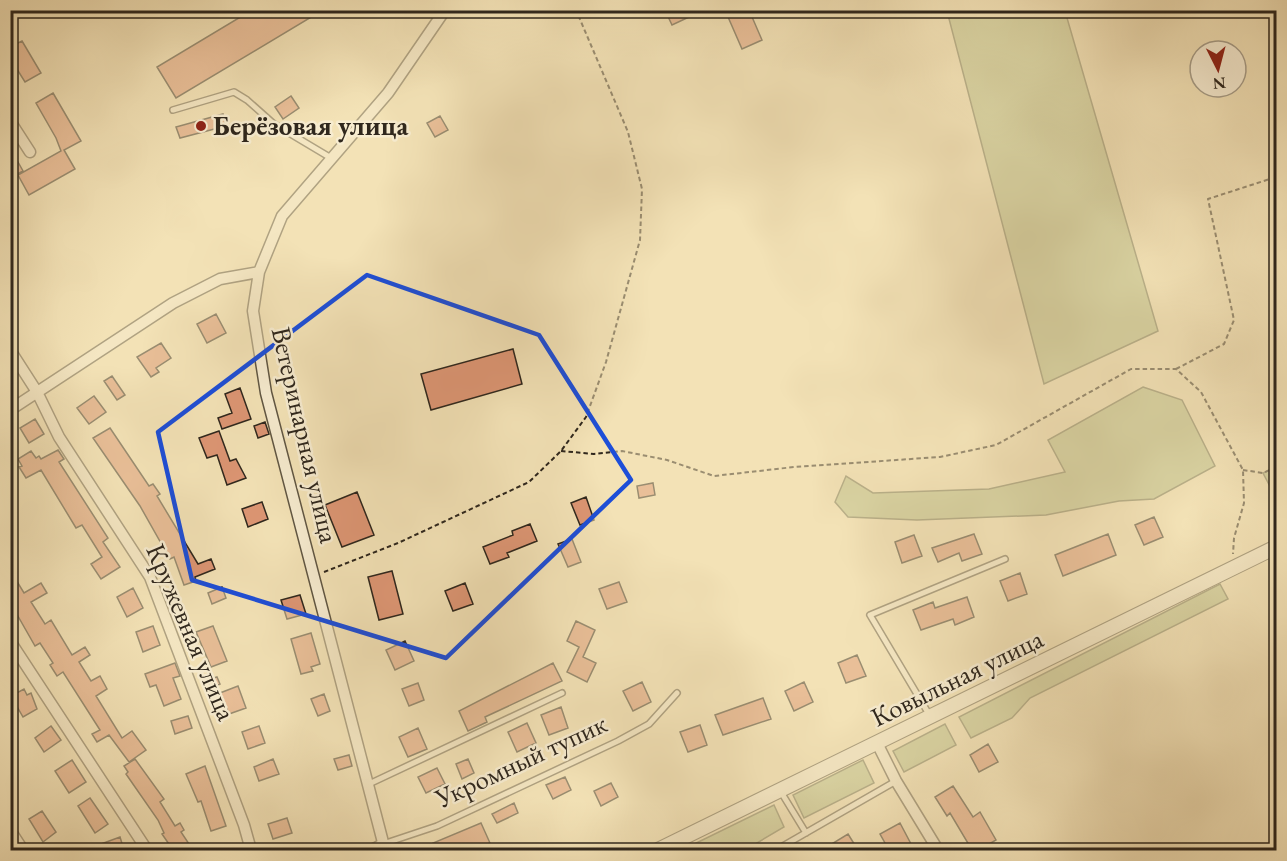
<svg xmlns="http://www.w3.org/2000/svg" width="1287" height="861" font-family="'EB Garamond',serif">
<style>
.green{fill:#bdc38c;stroke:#767554;stroke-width:1.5}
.building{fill:#dd9674;stroke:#2f271d;stroke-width:1.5}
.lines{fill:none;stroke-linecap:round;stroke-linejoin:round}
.service-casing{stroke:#605643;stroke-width:8}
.minor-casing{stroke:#605643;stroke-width:13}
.tertiary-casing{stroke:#605643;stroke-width:16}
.path{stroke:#2f271d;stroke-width:2;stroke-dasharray:4.5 3;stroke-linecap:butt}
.service{stroke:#f7ecd0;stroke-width:5}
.minor{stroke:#f7ecd0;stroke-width:10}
.tertiary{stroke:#f7ecd0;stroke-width:14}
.marked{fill:none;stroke:#1d4ed8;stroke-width:4.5;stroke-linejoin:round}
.poi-dot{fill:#8f2418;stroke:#f7ecd0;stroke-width:2}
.labels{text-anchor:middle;stroke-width:5;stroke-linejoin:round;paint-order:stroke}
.poi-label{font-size:27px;font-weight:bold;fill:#2f271d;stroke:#f7ecd0;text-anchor:start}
.street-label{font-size:27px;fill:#2f271d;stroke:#f7ecd0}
</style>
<rect width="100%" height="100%" fill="#f3e2b6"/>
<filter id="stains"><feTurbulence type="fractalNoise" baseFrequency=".00333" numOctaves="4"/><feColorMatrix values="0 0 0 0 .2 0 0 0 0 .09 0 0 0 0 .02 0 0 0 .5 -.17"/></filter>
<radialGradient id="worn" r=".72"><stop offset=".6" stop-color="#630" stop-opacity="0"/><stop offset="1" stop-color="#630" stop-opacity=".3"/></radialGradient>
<!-- green -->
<path class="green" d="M947 11H1065L1158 331 1044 384Z
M1143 387 1182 400 1215 466 1154 499 1119 501 1046 515 917 520 848 517 835 502 846 476 873 493 989 489 1065 472 1048 440Z
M1276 467V495L1275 496 1263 473Z
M1220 584 1228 599 1030 698 1012 718 971 738 959 717Z
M945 724 956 745 904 772 893 751Z
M863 760 874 783 804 818 793 795Z
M774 805 784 827 745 850H682Z"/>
<!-- building -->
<path class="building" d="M252 10H323L176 98 157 67Z
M665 10H704L672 25Z
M725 10H749L762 40 742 49Z
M22 41 41 73 25 82 10 58V47Z
M53 93 81 141 64 150 75 169 29 195 18 175 61 151 56 138 36 103Z
M291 96 299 108 283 119 275 107Z
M223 114 226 126 180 138 176 127Z
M440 116 448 130 435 137 427 123Z
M18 162 23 171 10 178V166Z
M216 314 226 333 207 343 197 324Z
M161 343 171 358 156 368 159 372 151 377 137 357Z
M513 349 522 384 431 410 421 374Z
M112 376 125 395 117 400 104 381Z
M240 388 251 419 222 429 218 418 232 413 225 394Z
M94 396 106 412 89 424 77 408Z
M35 419 44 434 29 443 20 428Z
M265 422 269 434 258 438 254 426Z
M110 428 149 486 153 484 160 494 157 496 198 564 211 559 215 569 195 577 196 581 184 585 174 557 170 559 140 506 93 438Z
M219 431 230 461 236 459 246 478 227 485 217 455 207 458 199 438Z
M58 450 64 459 59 462 108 538 103 542 120 567 101 579 91 564 102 557 82 525 76 528 41 470 26 478 19 467 22 466 18 459 31 451 36 458 39 456 41 459Z
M653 483 655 495 639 498 637 486Z
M357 492 374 535 342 547 325 505Z
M586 497 594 520 580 525 571 503Z
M262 502 268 519 248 527 242 509Z
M1154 517 1163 537 1144 545 1135 525Z
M530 524 537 541 507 553 509 557 490 564 483 547 513 535 512 531Z
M974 534 982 554 962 561 959 553 938 562 932 548Z
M1108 534 1116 555 1063 576 1055 555Z
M914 535 922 556 902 563 895 542Z
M572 539 581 562 568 567 558 544Z
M10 570 24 593 41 583 47 593 31 602 45 624 51 620 72 655 85 647 90 655 79 662 91 681 100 676 107 689 96 696 122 738 132 731 146 750 129 762 109 735 97 742 92 734 100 730 63 672 57 676 50 665 53 663 40 643 35 646 15 611 10 614Z
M392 571 403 614 379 620 368 577Z
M1020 573 1027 594 1008 601 1000 581Z
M619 582 627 602 607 609 599 589Z
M465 583 473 604 453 611 445 591Z
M222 587 226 598 212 604 208 593Z
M133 588 143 608 127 617 117 597Z
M300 595 306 614 287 619 281 600Z
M967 597 974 617 955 625 953 619 921 630 913 610 933 602 935 608Z
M576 621 595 630 583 657 596 663 587 682 567 672 579 647 567 641Z
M153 626 160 645 143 652 136 632Z
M213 626 227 661 211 667 196 632Z
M311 633 320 664 311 667 313 671 301 674 291 639Z
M405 641 414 661 395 670 386 650Z
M857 655 866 676 846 683 838 663Z
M175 663 180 676 173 678 181 699 164 706 156 685 150 687 145 674Z
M553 663 562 681 485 717 487 722 468 731 459 711Z
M217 677 220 684 211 688 207 680Z
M642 682 651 702 633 711 623 691Z
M804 682 813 702 794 711 785 691Z
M418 683 424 700 409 706 402 689Z
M238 686 246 708 229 714 220 693Z
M24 689 27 695 31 693 37 709 23 717 11 696Z
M324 694 330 711 318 716 311 699Z
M763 698 771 719 723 735 715 715Z
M561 707 568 728 549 735 541 715Z
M188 716 192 728 175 734 171 721Z
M527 723 536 743 517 752 508 732Z
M700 725 707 745 688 752 680 732Z
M51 726 61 740 44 752 35 738Z
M259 726 265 743 248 749 242 732Z
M418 728 427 749 408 757 399 737Z
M988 744 998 762 979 772 970 755Z
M349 755 352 766 338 770 334 759Z
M135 759 164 799 160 802 175 826 180 823 184 830 181 832 193 850H173L162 834 164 833 158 820 126 774 128 772 124 766Z
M273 759 279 774 259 781 254 767Z
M468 759 474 773 462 779 456 764Z
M72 760 86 782 69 793 55 771Z
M205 766 226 826 211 831 201 801 198 802 186 774Z
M437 768 445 784 426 793 418 777Z
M565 777 571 790 553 799 546 785Z
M611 783 618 797 601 806 594 791Z
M953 786 973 817 980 812 996 840 979 850H972L950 813 947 816 935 797Z
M90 798 108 824 95 833 78 806Z
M514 803 518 813 497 823 492 814Z
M42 811 56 832 43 842 29 819Z
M287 818 292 833 273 839 268 824Z
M481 823 490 843 474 850H437L433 843Z
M900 823 911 844 899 850H889L880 834Z
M848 834 858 850H833L830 845Z
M120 837 124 850H103L101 844Z"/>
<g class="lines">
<defs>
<path id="service" d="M173 110 234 92 247 100 274 124 331 158
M930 716 870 615 1005 559
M369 784 562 693
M781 792 806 833
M383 844 437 826 618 741 649 724 677 693
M776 850 896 781"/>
<path id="minor" d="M10 121 30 152
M10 350 37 392 59 437 150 577 244 825 251 850
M10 410 173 303 220 279 259 272
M10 641 147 850
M878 745 896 781 938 850
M10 830 23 850
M372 850 383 844
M385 850 266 393 253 311 259 272 282 216 388 93 445 10"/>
<path id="tertiary" d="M658 850 1276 547"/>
</defs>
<!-- service casing -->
<use href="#service" class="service-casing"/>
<!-- minor casing -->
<use href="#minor" class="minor-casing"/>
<!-- tertiary casing -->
<use href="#tertiary" class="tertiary-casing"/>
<!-- path -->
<path class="path" d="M1176 369 1224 344 1234 320 1208 199 1276 177
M561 451 594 454 622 451 667 460 714 476 794 467 940 457 996 445 1131 369H1176L1201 392 1243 470 1244 503 1234 538 1233 554
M1243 470 1263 473 1276 467
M324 572 398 543 529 482 561 451 586 417 606 362 640 240 642 189 628 132 576 10"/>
<!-- service -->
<use href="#service" class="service"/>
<!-- minor -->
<use href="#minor" class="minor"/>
<!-- tertiary -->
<use href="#tertiary" class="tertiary"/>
</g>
<!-- marked area -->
<path d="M0 0H1287V861H0ZM367 275 539 335 631 480 446 658 192 580 158 432Z" fill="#f3e2b6" fill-opacity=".55" fill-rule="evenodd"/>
<path class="marked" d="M367 275 539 335 631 480 446 658 192 580 158 432Z"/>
<!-- markers -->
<circle class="poi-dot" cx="201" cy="126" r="6"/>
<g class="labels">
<!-- poi labels -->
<g class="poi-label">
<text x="213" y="135">Берёзовая улица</text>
</g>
<!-- street labels -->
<g class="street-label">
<text transform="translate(305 435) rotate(77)" y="9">Ветеринарная улица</text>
<text transform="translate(191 632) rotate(67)" y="9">Кружевная улица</text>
<text transform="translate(957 678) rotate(-26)" y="9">Ковыльная улица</text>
<text transform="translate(521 761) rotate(-25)" y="9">Укромный тупик</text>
</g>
</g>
<!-- margin -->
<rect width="1287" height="861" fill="none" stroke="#f3e2b6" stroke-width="36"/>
<rect x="12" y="12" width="1263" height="837" fill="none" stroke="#2f271d" stroke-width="3"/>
<rect x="18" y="18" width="1251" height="825" fill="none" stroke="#2f271d" stroke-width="1.5"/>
<!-- north arrow -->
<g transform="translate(1218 69) rotate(174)"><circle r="28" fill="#f7ecd0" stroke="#a79d88" stroke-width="1.5"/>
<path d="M0-4.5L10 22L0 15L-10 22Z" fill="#8f2418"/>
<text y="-9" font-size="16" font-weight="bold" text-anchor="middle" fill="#2f271d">N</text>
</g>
<rect width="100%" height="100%" filter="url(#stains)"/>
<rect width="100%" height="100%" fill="url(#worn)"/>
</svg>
